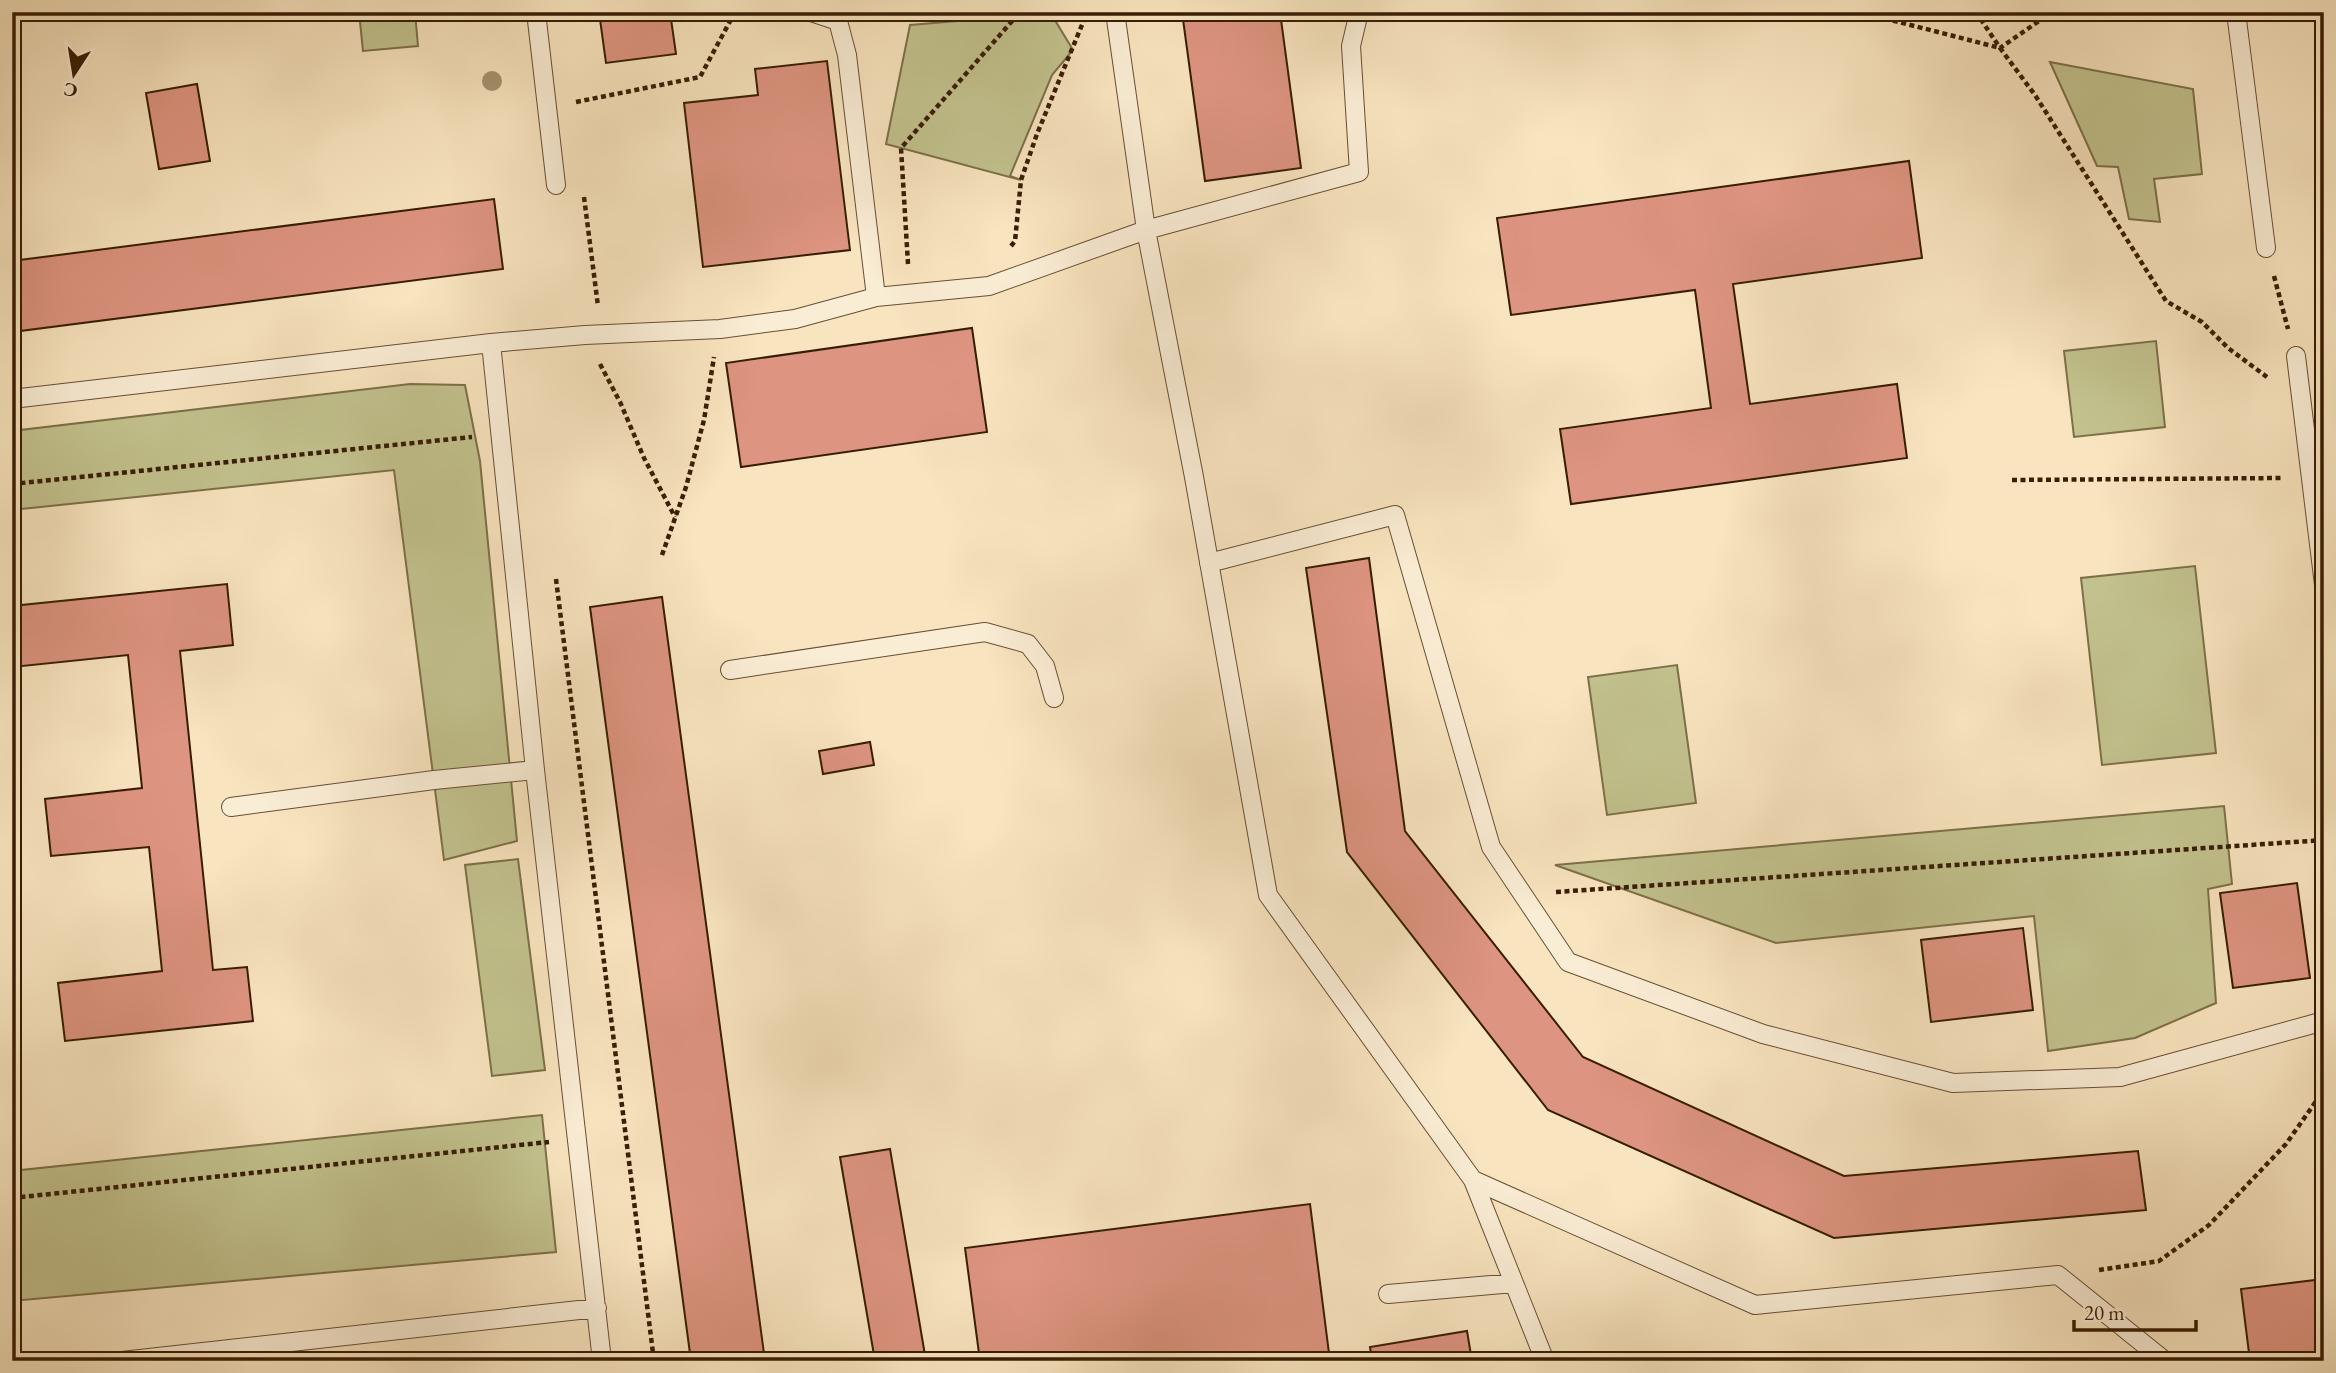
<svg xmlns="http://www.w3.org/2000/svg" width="2336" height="1373" font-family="'EB Garamond',serif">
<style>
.green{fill:#c2c28e;stroke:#7d7048;stroke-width:2}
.building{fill:#dd9480;stroke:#381d03;stroke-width:2}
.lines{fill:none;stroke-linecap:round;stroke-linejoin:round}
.lane-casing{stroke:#684f32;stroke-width:20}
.path{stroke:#381d03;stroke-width:4.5;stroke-dasharray:5 3.5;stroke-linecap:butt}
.lane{stroke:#faedd5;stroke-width:18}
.tree{fill:#a5926f}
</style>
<rect width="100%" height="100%" fill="#f8e4bf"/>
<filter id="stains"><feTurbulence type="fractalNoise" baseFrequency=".00286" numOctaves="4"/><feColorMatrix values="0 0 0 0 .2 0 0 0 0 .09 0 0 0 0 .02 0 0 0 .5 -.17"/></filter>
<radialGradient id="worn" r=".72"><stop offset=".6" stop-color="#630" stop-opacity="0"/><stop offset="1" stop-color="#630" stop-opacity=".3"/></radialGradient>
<!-- green -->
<path class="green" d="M359 12H415L418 46 363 51Z
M1024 12H1050L1073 50 1052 75 1010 176 1021 180 886 144 910 25 1017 16Z
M1542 12H1609V17H1542Z
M2050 62 2193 89 2202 174 2154 179 2160 222 2129 219 2118 167 2097 166Z
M2156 341 2165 427 2074 437 2064 351Z
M410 384 465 385 480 461 517 841 444 860 394 470 12 510V431Z
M2195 566 2216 753 2102 765 2081 578Z
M1677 665 1696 803 1607 815 1588 677Z
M2224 806 2232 884 2208 889 2216 1003 2135 1038 2048 1051 2034 916 1776 943 1555 865Z
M518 859 545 1070 492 1076 465 865Z
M542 1115 556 1252 12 1301V1171Z"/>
<!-- building -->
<path class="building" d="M599 12H670L676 54 606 63Z
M1182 12H1280L1301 168 1205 181Z
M827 61 850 250 703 267 684 103 758 95 755 69Z
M197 84 210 161 159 169 146 93Z
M1909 161 1922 258 1733 284 1750 404 1897 384 1907 458 1571 504 1560 429 1711 408 1695 290 1511 315 1497 218Z
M494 199 503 269 12 332V261Z
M972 328 987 432 741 467 726 363Z
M1369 558 1405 831 1583 1057 1844 1176 2138 1151 2146 1210 1834 1238 1548 1110 1347 852 1306 568Z
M227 584 233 645 180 651 213 970 247 967 253 1021 65 1041 58 983 162 971 149 847 51 856 45 799 142 788 128 655 13 667 12 606Z
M662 597 765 1361H691L590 607Z
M870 742 874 765 823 774 819 751Z
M2297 883 2310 978 2233 988 2220 893Z
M2023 928 2033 1010 1931 1022 1921 940Z
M890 1149 926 1361H875L840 1157Z
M1310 1204 1330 1361H980L965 1248Z
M2324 1279V1361H2250L2241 1289Z
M1467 1331 1472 1361H1372L1370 1347Z"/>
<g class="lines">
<defs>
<path id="lane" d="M536 12 556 185
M811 12 838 21 847 55 876 297
M1115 12 1146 230 1194 477 1268 895 1473 1180 1545 1361
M2236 12 2266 248
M491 343 535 770 602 1361
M2296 356 2324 585
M12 399 491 343 585 335 720 329 795 319 876 297 989 286 1146 230 1359 172 1351 46 1359 12
M1209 563 1395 515 1491 847 1568 962 1763 1034 1953 1083 2120 1077 2324 1021
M730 670 985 632 1028 644 1045 666 1054 698
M231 807 434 780 535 770
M1473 1180 1755 1305 2058 1275 2165 1361
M1388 1294 1514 1283
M122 1361 597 1308"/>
</defs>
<!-- lane casing -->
<use href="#lane" class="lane-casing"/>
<!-- path -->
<path class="path" d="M1860 12 2000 48 2035 95 2166 301 2202 322 2228 348 2267 377
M1976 12 2000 48 2052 12
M867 20 882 12
M576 102 700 77 735 12
M584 197 598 306
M1011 246 1015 241 1021 180 1037 134 1084 20
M908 264 901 148 1020 12
M2274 276 2288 329
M600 364 620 402 644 458 675 517
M2012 480 2282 478
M12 484 472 437
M662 555 686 487 704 420 714 357
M556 579 654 1361
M1556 892 2324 840
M12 1198 549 1142
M2099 1270 2159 1261 2209 1225 2286 1144 2324 1090"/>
<!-- lane -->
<use href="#lane" class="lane"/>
</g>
<!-- trees -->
<circle class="tree" cx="492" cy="81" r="10"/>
<!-- margin -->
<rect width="2336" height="1373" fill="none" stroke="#f8e4bf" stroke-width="42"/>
<rect x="14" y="14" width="2308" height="1345" fill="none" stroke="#381d03" stroke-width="3.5"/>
<rect x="21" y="21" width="2294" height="1331" fill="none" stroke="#381d03" stroke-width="2"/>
<!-- north arrow -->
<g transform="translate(74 74) rotate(192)" stroke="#faedd5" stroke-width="5" paint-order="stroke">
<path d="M0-5L12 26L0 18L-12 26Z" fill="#381d03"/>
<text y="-10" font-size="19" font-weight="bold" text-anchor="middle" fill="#381d03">С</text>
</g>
<!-- scale -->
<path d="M2074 1320v10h122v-10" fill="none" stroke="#381d03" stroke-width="3.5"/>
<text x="2084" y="1320" font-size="21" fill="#381d03" stroke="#faedd5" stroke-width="5" paint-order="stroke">20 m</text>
<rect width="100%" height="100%" filter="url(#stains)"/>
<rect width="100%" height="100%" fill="url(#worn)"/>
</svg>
